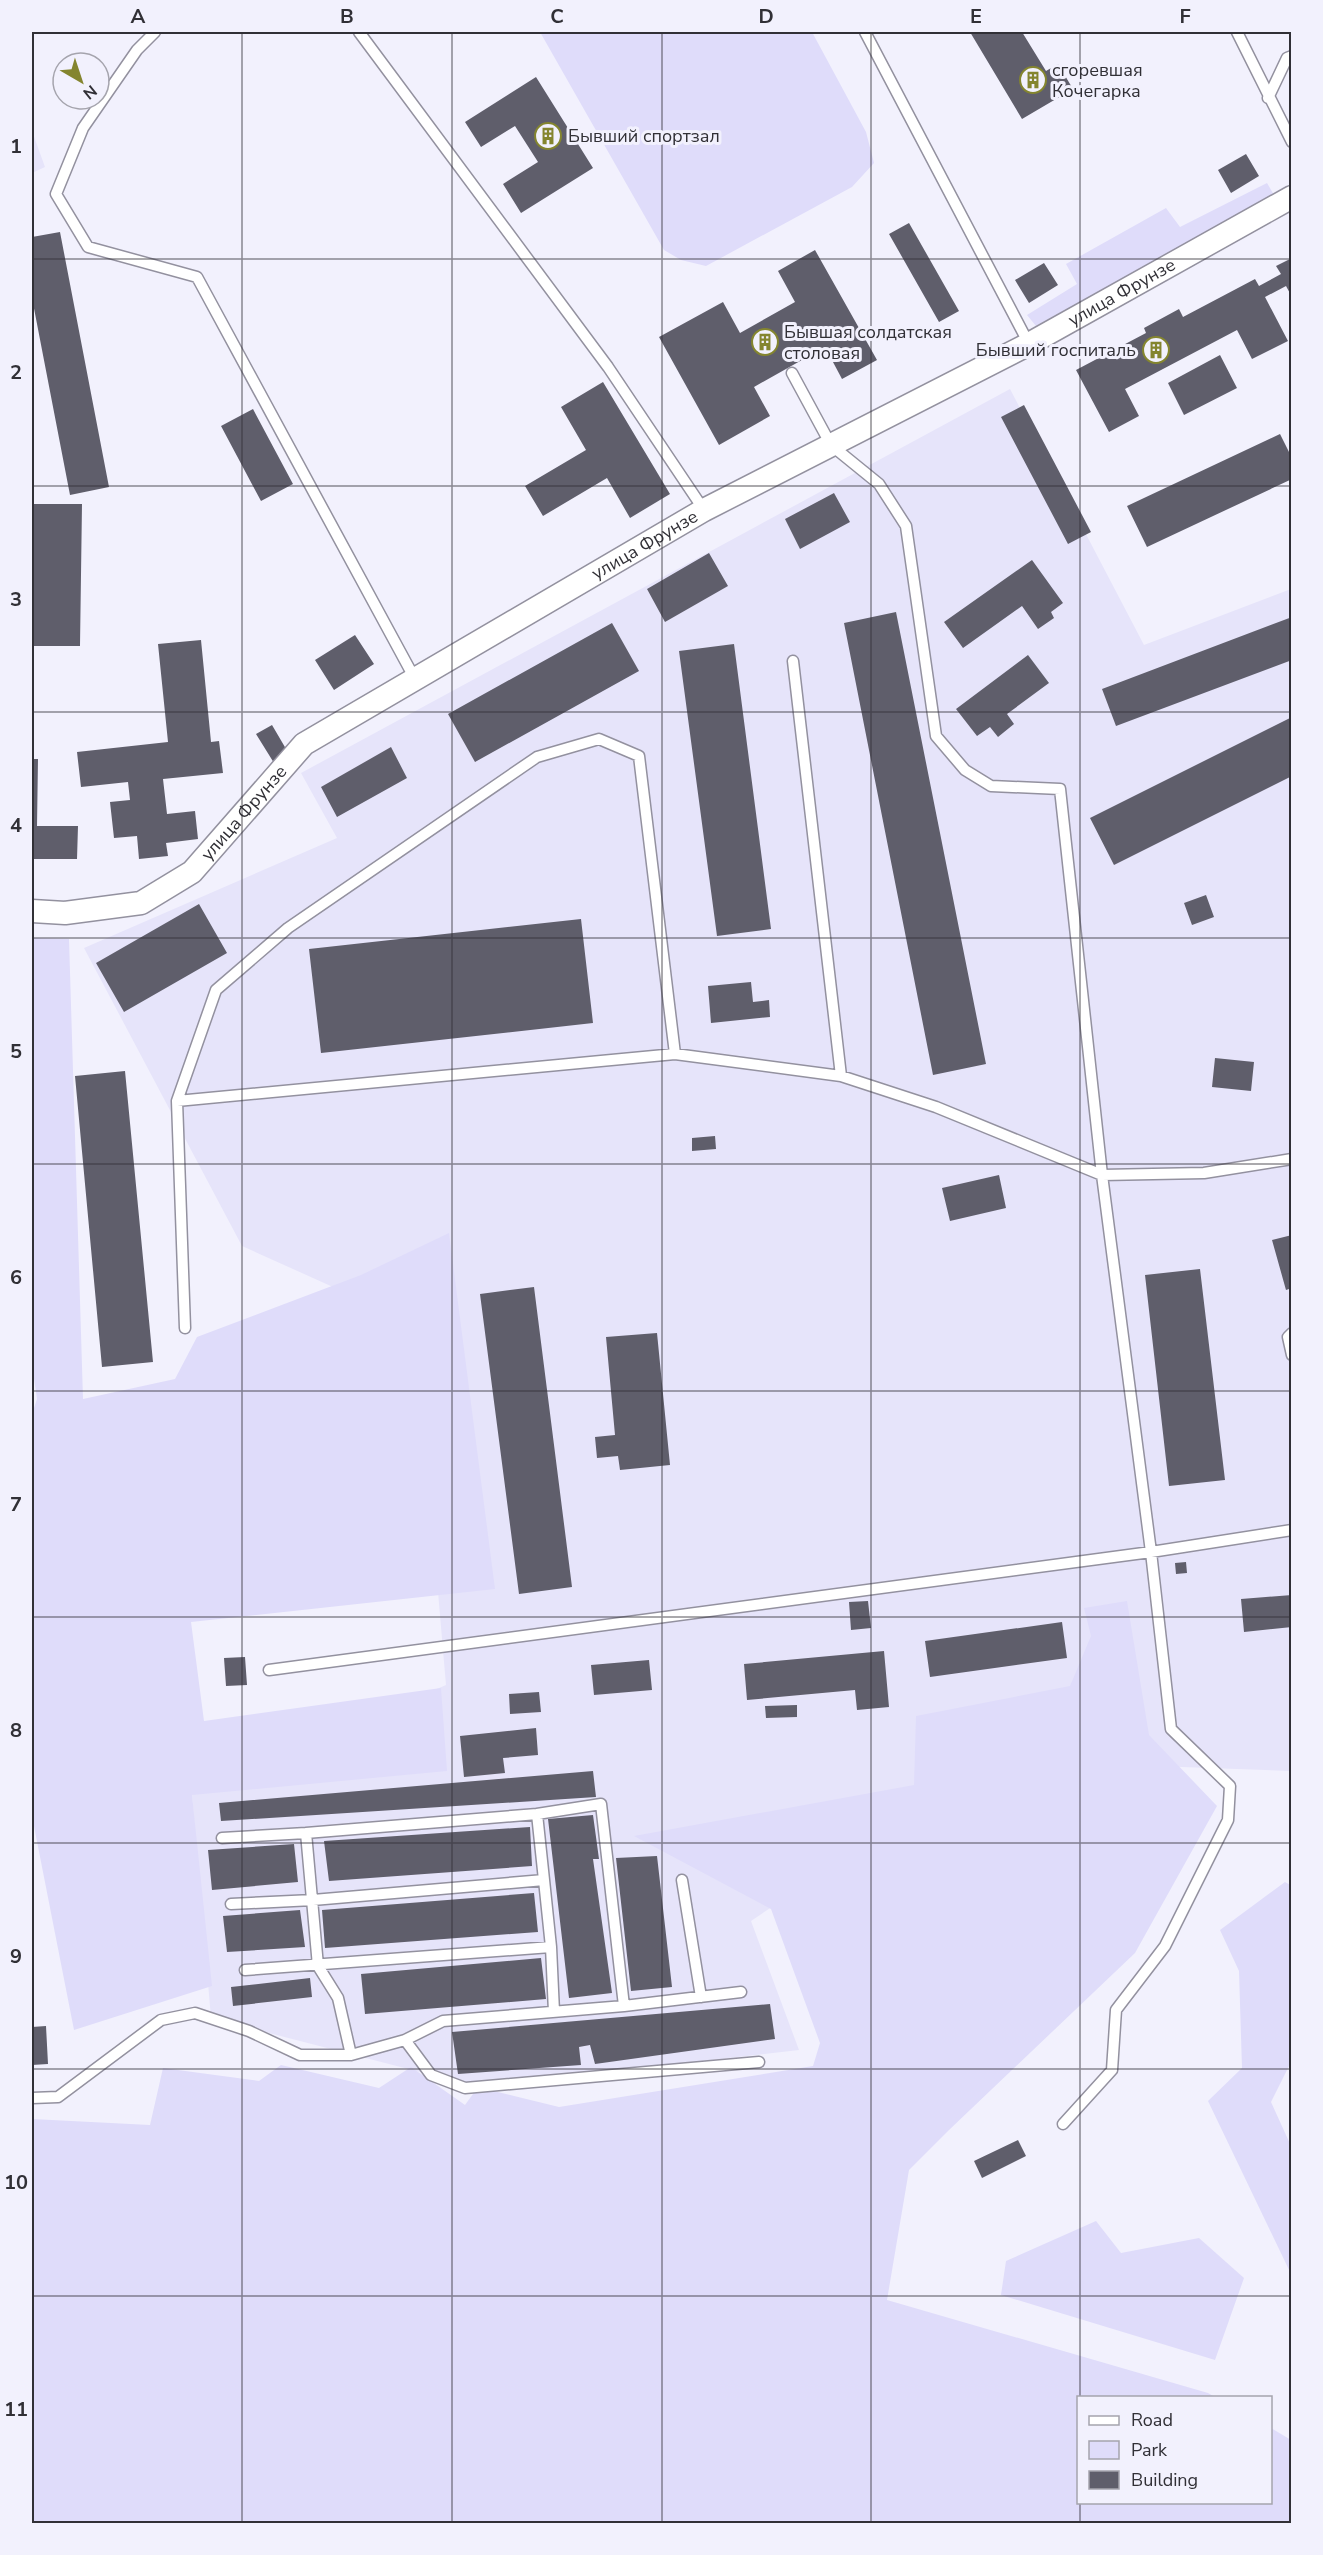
<svg xmlns="http://www.w3.org/2000/svg" width="1323" height="2555" font-family="'Nunito Sans',sans-serif">
<style>
.built{fill:#e6e4fa}
.green{fill:#dfdcfa}
.building{fill:#5f5e6b}
.lines{fill:none;stroke-linecap:round;stroke-linejoin:round}
.service-casing{stroke:#93919f;stroke-width:13}
.minor-casing{stroke:#93919f;stroke-width:25}
.service{stroke:#fff;stroke-width:10}
.minor{stroke:#fff;stroke-width:22}
.grid{fill:none;stroke:#313036;stroke-width:1.5;stroke-opacity:0.55}
.labels{text-anchor:middle;stroke-width:6;stroke-linejoin:round;paint-order:stroke}
.poi-label{font-size:18px;fill:#313036;stroke:#f2f1fd;text-anchor:start}
.street-label{font-size:18px;fill:#313036;stroke:#f2f1fd}
.neatline{fill:none;stroke:#313036;stroke-width:2}
.grid-label{font-size:20px;text-anchor:middle;font-weight:bold;fill:#313036}
</style>
<rect width="100%" height="100%" fill="#f2f1fd"/>
<!-- built -->
<path class="built" d="M32 131 45 167 32 173Z
M1010 389 1144 645 1291 589V1771L991 1760 751 1921 799 2050 478 2087 211 2018 192 1795 446 1685 415 1324 242 1246 84 948 337 838 301 773Z"/>
<!-- green -->
<path class="green" d="M540 32H812L866 132 874 163 852 187 706 266 681 260 664 250Z
M1267 183 1274 195 1036 326 1027 315 1077 284 1066 264 1166 208 1180 227Z
M32 938 69 939 83 1399 175 1379 197 1337 361 1275 449 1233 495 1589 191 1622 204 1721 441 1688 447 1771 192 1795 212 1986 74 2030 32 1816V1414L37 1399 32 1365Z
M1127 1601 1149 1735 1217 1806 1135 1953 949 2130 909 2170 887 2300 1208 2393 1215 2397 1078 2398V2502H1270L1271 2428 1291 2440V2523H32V2119L150 2125 163 2068 259 2081 281 2065 379 2088 411 2067 465 2105 478 2087 559 2107 813 2066 820 2043 771 1909 634 1836 914 1785 916 1716 1070 1686 1091 1636 1084 1608Z
M1285 1882 1292 1886 1291 2062 1271 2102 1291 2146V2274L1208 2101 1242 2068 1239 1971 1220 1930Z
M1096 2221 1121 2253 1199 2238 1244 2278 1215 2360 1001 2295 1006 2261Z"/>
<!-- building -->
<path class="building" d="M970 32H1022L1046 71 1058 64 1073 89 1022 119Z
M536 77 593 168 521 213 503 184 538 162 515 126 481 147 465 122Z
M1246 154 1259 176 1231 193 1218 170Z
M909 223 959 311 939 322 889 234Z
M60 232 109 487 70 495 32 298V237Z
M815 250 877 360 842 379 825 347 754 387 770 416 719 445 659 337 723 302 740 333 795 302 778 271Z
M1292 258V297L1286 286 1265 297 1288 341 1252 359 1237 330 1125 389 1139 416 1109 432 1076 370 1146 333 1144 328 1179 309 1183 317 1255 279 1259 286 1281 274 1276 266Z
M1044 263 1058 285 1029 303 1015 280Z
M1220 355 1237 388 1184 415 1168 383Z
M603 382 670 494 630 518 607 478 543 516 525 486 586 450 561 407Z
M1024 405 1091 532 1068 544 1001 417Z
M253 409 293 484 261 501 221 426Z
M1280 434 1292 458V479L1147 547 1127 506Z
M834 493 850 522 800 549 785 519Z
M32 504H82L80 646H32Z
M709 553 728 586 665 622 647 589Z
M1032 560 1063 603 1051 612 1054 618 1038 629 1022 606 963 648 944 622Z
M896 612 986 1064 933 1075 844 623Z
M1292 617V660L1116 726 1102 689Z
M612 623 639 671 475 762 448 714Z
M355 635 374 664 334 690 315 660Z
M201 640 211 742 219 741 223 773 163 779 167 814 195 811 198 839 166 843 168 856 139 859 137 836 114 838 110 802 130 800 128 782 81 787 77 752 168 742 158 644Z
M734 644 771 929 717 936 679 651Z
M1028 655 1049 683 1007 714 1014 724 998 737 990 727 977 736 956 709Z
M1292 717V776L1114 865 1090 818Z
M272 725 289 754 274 763 256 734Z
M391 747 407 778 337 817 321 787Z
M32 759H38L37 826H78L77 859H32Z
M1206 895 1214 917 1192 925 1184 903Z
M199 904 227 953 124 1012 96 963Z
M581 919 593 1023 321 1053 309 949Z
M751 982 753 1002 769 1000 770 1017 711 1023 708 986Z
M1215 1058 1254 1062 1251 1091 1212 1087Z
M125 1071 153 1362 102 1367 75 1076Z
M715 1136 716 1149 692 1151V1138Z
M999 1175 1006 1208 950 1221 942 1188Z
M1292 1235V1288L1286 1290 1272 1240Z
M1200 1269 1225 1480 1169 1486 1145 1275Z
M534 1287 572 1587 519 1594 480 1294Z
M657 1333 670 1465 620 1470 618 1456 597 1458 595 1437 615 1435 606 1337Z
M1186 1562 1187 1573 1176 1574 1175 1563Z
M1292 1595V1627L1244 1632 1241 1599Z
M868 1601 871 1628 851 1630 849 1602Z
M1062 1622 1067 1658 930 1677 925 1641Z
M884 1651 889 1707 857 1710 855 1690 747 1700 744 1664Z
M245 1657 247 1685 226 1686 224 1658Z
M649 1660 652 1690 594 1695 591 1665Z
M539 1692 541 1712 510 1714 509 1694Z
M797 1705V1717L766 1718 765 1706Z
M536 1728 538 1755 503 1758 505 1773 464 1777 460 1736Z
M593 1771 596 1797 221 1821 219 1803Z
M593 1815 599 1859H593L612 1993 569 1998 548 1819Z
M530 1827 532 1866 329 1881 324 1841Z
M294 1844 298 1882 212 1890 208 1850Z
M657 1856 672 1987 631 1991 616 1858Z
M534 1893 538 1932 325 1948 322 1910Z
M300 1910 305 1947 227 1952 223 1916Z
M541 1958 546 1999 365 2014 361 1974Z
M310 1978 312 1997 233 2006 231 1987Z
M770 2004 775 2039 595 2064 590 2045 579 2047 581 2065 458 2074 452 2032Z
M46 2026 48 2064 32 2065V2027Z
M1018 2140 1026 2156 982 2178 974 2161Z"/>
<g class="lines">
<defs>
<path id="service" d="M155 32 137 50 83 128 56 194 88 247 197 277 415 679
M359 32 608 367 704 510
M865 32 1029 344
M1237 32 1292 142
M1268 98 1287 58 1292 56
M792 373 831 445 879 484 906 526 936 736 965 770 991 786 1060 789 1102 1175 1151 1552 1171 1729 1230 1786 1228 1820 1165 1946 1116 2010 1112 2070 1063 2124
M793 661 841 1076
M177 1101 675 1054 841 1076 936 1107 1102 1175 1204 1173 1292 1159
M185 1328 177 1101 216 990 288 928 537 757 599 739 639 756 675 1054
M1292 1333 1288 1337 1292 1355
M269 1670 1151 1552 1292 1530
M537 1814 601 1804 624 2006 741 1992
M682 1880 701 1997
M231 1904 313 1900 544 1880 537 1814 306 1833
M551 1947 554 2012
M245 1970 551 1947 544 1880
M405 2040 431 2075 465 2088 759 2062
M351 2055 405 2040 443 2021 624 2006
M32 2098 58 2097 161 2020 195 2013 249 2031 300 2055H351L338 1998 318 1966 306 1833 222 1838"/>
<g id="minor">
<path id="s1" d="M32 911 65 913 141 903 192 872 304 744 704 510 1029 344 1292 197"/>
</g>
</defs>
<!-- service casing -->
<use href="#service" class="service-casing"/>
<!-- minor casing -->
<use href="#minor" class="minor-casing"/>
<!-- service -->
<use href="#service" class="service"/>
<!-- minor -->
<use href="#minor" class="minor"/>
</g>
<!-- grid -->
<path class="grid" d="M242 32V2524M452 32V2524M662 32V2524M871 32V2524M1080 32V2398M32 259H1292M32 486H1292M32 712H1292M32 938H1292M32 1164H1292M32 1391H1292M32 1617H1292M32 1843H1292M32 2069H1292M32 2296H1292M1080 2502V2524"/>
<!-- icons -->
<defs>
<symbol id="building-ring" viewBox="-11 -11 22 22"><circle r="9.5" fill="#f2f1fd" stroke="#84852f" stroke-width="1.5"/><path d="M-4-6H4V6H1V3H-1V6H-4ZM-2.5-4.3h1.7v1.8h-1.7ZM.8-4.3h1.7v1.8H.8ZM-2.5-1h1.7V.8h-1.7ZM.8-1h1.7V.8H.8Z" fill="#84852f"/></symbol>
</defs>
<g fill-rule="evenodd">
<use href="#building-ring" x="1018" y="65" width="30" height="30"/>
<use href="#building-ring" x="533" y="121" width="30" height="30"/>
<use href="#building-ring" x="750" y="327" width="30" height="30"/>
<use href="#building-ring" x="1141" y="335" width="30" height="30"/>
</g>
<g class="labels">
<!-- poi labels -->
<g class="poi-label">
<text x="1052" y="76">сгоревшая<tspan x="1052" dy="21">Кочегарка</tspan></text>
<text x="568" y="142">Бывший спортзал</text>
<text x="784" y="338">Бывшая солдатская<tspan x="784" dy="21">столовая</tspan></text>
<text x="1136" y="356" text-anchor="end">Бывший госпиталь</text>
</g>
<!-- street labels -->
<g class="street-label">
<text dy="6" stroke="none"><textPath href="#s1" startOffset="1274">улица Фрунзе</textPath></text>
<text dy="6" stroke="none"><textPath href="#s1" startOffset="734">улица Фрунзе</textPath></text>
<text dy="6" stroke="none"><textPath href="#s1" startOffset="248">улица Фрунзе</textPath></text>
</g>
</g>
<!-- border -->
<rect width="1323" height="2555" fill="none" stroke="#f2f1fd" stroke-width="66"/>
<!-- legend -->
<rect x="1077" y="2396" width="195" height="108" fill="#f2f1fd" stroke="#a5a4ad" stroke-width="1.5"/>
<rect x="1089" y="2416" width="30" height="9" fill="#ffffff" stroke="#a5a4ad" stroke-width="1.5"/>
<text x="1131" y="2426" font-size="18" fill="#313036">Road</text>
<rect x="1089" y="2441" width="30" height="18" fill="#dfdcfa" stroke="#a5a4ad" stroke-width="1.5"/>
<text x="1131" y="2456" font-size="18" fill="#313036">Park</text>
<rect x="1089" y="2471" width="30" height="18" fill="#5f5e6b" stroke="#a5a4ad" stroke-width="1.5"/>
<text x="1131" y="2486" font-size="18" fill="#313036">Building</text>
<!-- north arrow -->
<g transform="translate(81 81) rotate(141)"><circle r="28" fill="#f2f1fd" stroke="#a5a4ad" stroke-width="1.5"/>
<path d="M0-4.5L10 22L0 15L-10 22Z" fill="#84852f"/>
<text y="-9" font-size="16" font-weight="bold" text-anchor="middle" fill="#313036">N</text>
</g>
<rect x="33" y="33" width="1257" height="2489" class="neatline"/>
<g class="grid-label">
<text x="138" y="23">A</text>
<text x="347" y="23">B</text>
<text x="557" y="23">C</text>
<text x="766" y="23">D</text>
<text x="976" y="23">E</text>
<text x="1185" y="23">F</text>
<text x="16" y="153">1</text>
<text x="16" y="379">2</text>
<text x="16" y="606">3</text>
<text x="16" y="832">4</text>
<text x="16" y="1058">5</text>
<text x="16" y="1284">6</text>
<text x="16" y="1511">7</text>
<text x="16" y="1737">8</text>
<text x="16" y="1963">9</text>
<text x="16" y="2189">10</text>
<text x="16" y="2416">11</text>
</g>
</svg>
